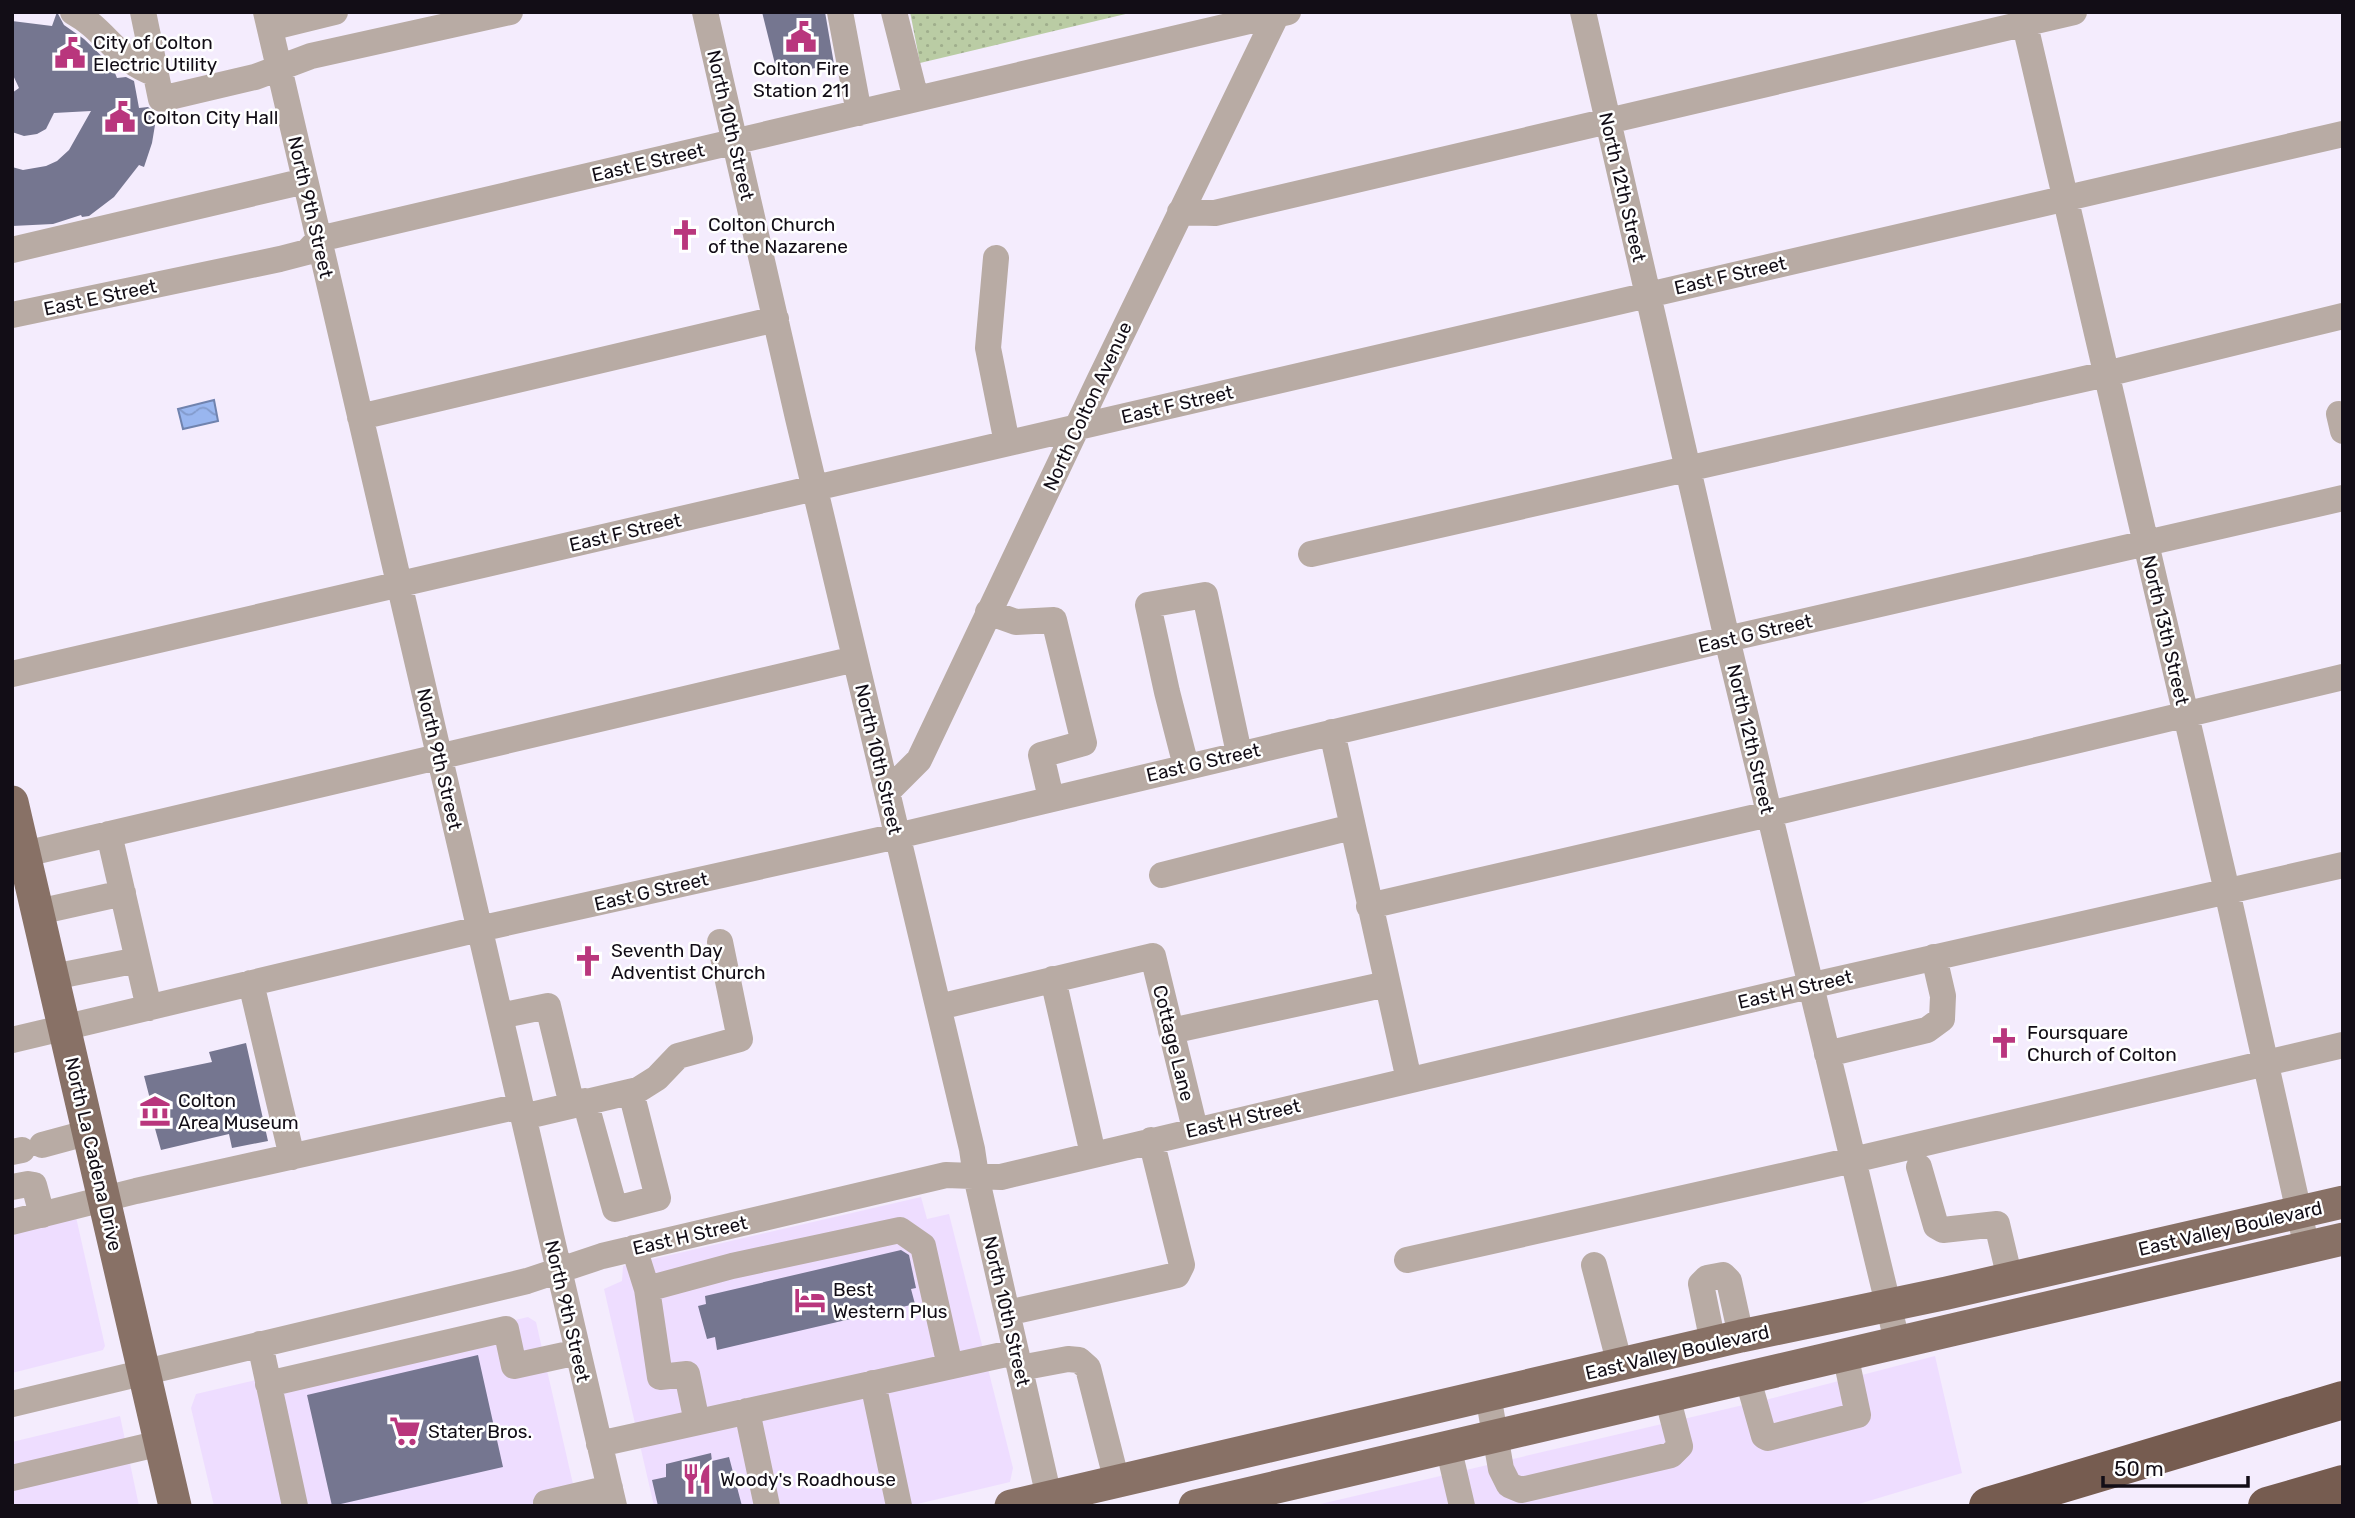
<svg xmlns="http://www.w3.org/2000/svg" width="2355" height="1518" font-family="Rubik,sans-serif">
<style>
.built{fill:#edf}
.park{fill:url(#park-dots)}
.water{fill:url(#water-waves);stroke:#7083ae;stroke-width:2}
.building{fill:#757690}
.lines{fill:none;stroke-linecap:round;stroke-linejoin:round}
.minor{stroke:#b8aba4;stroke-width:26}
.major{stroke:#887166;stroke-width:33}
.highway{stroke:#765c50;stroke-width:38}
.labels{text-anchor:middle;stroke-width:5;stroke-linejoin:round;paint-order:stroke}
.poi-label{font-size:19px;fill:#120d16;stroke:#fff;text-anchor:start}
.street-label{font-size:19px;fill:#120d16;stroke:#fff}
</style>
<defs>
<pattern id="park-dots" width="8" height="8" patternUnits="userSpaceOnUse" patternTransform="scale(1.75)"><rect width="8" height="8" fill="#bacca4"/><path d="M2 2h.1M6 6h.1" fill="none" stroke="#9fae8c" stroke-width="1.8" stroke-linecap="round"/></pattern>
<pattern id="water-waves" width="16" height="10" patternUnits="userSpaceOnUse" patternTransform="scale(1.75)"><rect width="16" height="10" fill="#99b6ef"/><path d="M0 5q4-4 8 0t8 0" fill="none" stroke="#839bcc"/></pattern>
</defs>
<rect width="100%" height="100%" fill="#f4ecfd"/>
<!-- built -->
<path class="built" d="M921 1197 927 1219 949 1214 1013 1468 1010 1482 909 1506H654L604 1289 622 1281 623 1266Z
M76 1217 105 1346 103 1350 12 1373V1231Z
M528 1317 536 1322 578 1506H214L191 1408 196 1394Z
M1935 1356 1962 1473 1852 1506H1312L1769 1399Z
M120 1416 139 1506H12V1442Z"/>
<!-- park -->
<path class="park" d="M910 12H1134L920 63Z"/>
<!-- water -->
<path class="water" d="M214 400 218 421 183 429 178 409Z"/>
<!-- building -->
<path class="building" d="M57 12 64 25 84 39 112 66 117 78 126 77 134 81 139 108 148 107 155 113V125L152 143 144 167 139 165 114 197 89 216 82 217 81 215 53 224 12 226V167L23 170 46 166 57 161 69 150 91 111 54 113 46 129 37 134 24 136 12 132V93L19 88 12 73V21L52 26Z
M762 12H825L834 64 778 76Z
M246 1043 268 1141 232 1148 229 1134 161 1150 147 1100 150 1099 144 1076 212 1062 209 1052Z
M901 1250 909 1255 916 1288 911 1289 915 1304 717 1350 715 1337 707 1339 698 1306 706 1304 705 1296Z
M478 1355 503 1467 332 1506 307 1395Z
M711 1453 712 1461 729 1457 742 1506H658L652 1480 666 1477V1464Z"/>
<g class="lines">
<!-- minor -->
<path class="minor" d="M73 12C106 30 117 61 156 74
M143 12 161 99 255 77 311 56 510 12
M266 12 614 1506
M705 12 798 418 972 1149 976 1176 1051 1506
M840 12 859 113
M894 12 916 99
M1583 12 1727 639 1897 1341
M2022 12 2227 891 2307 1248
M270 28 335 12
M1180 212 1215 213 2074 12
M12 250 305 181
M996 258 988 348 1007 443
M12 315 280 259 307 252 319 239 1288 12
M2339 414 2343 431
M360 417 776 319
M1311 554 2106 374 2343 316
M988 612 1016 622 1054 620 1084 743 1041 755 1051 798
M12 674 2343 134
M1332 732 1409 1080
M1186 766 1167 692 1148 605 1205 595 1239 753
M887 792 919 760 1098 383 1278 12
M109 834 149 1008
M12 857 855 659
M1162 875 1352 827
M1369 906 1769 814 2343 677
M38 912 123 893
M53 977 138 960
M1053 979 1093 1154
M251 983 292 1157
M939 1007 1153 956 1195 1129
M500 1016 548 1006 572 1105
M1171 1031 1387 984
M12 1040 479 929 897 836 1727 639 2343 498
M1827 1054 1927 1030 1942 1019 1943 996 1934 957
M585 1101 615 1209 658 1198 631 1092
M523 1117 638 1090 657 1078 678 1056 740 1039 720 942
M42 1145 90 1132
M12 1152 22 1150
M1919 1167 1936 1226 1943 1230 1997 1224 2010 1279
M12 1187 28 1184 34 1185 42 1215
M12 1222 136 1191 520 1106
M634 1248 647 1289 660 1377 687 1374 697 1422
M1407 1260 1853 1160 2343 1045
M1594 1265 1620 1365
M647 1289 732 1266 900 1230 923 1246 950 1366
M1007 1313 1177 1275 1182 1265 1151 1140
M1713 1343 1701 1284 1707 1278 1723 1275 1729 1281 1741 1336
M260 1344 295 1506
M1020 1368 1068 1359 1079 1360 1088 1368 1117 1482
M1747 1376 1764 1436 1768 1438 1858 1415 1845 1354
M873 1383 899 1506
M268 1384 506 1329 514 1366 578 1352
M1488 1395 1501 1469 1509 1485 1521 1490 1671 1455 1680 1446 1667 1396
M12 1404 527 1281 602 1256 946 1175 1001 1177 1809 986 2343 865
M747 1411 767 1506
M599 1444 1016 1352
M1448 1446 1462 1506
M12 1478 161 1443
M546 1503 610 1488"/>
<!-- major -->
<path class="major" d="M12 802 175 1506
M1011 1506 1741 1336 1947 1293 2343 1202
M1195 1506 2343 1239"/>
<!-- highway -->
<path class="highway" d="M1988 1506 2343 1400
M2267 1506 2343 1484"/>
</g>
<!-- icons -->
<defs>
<symbol id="civic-bare" viewBox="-9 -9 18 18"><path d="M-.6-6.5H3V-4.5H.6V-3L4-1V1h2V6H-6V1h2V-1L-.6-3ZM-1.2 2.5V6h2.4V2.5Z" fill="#b9367d" stroke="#fff" stroke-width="2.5" paint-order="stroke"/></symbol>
<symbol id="church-bare" viewBox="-9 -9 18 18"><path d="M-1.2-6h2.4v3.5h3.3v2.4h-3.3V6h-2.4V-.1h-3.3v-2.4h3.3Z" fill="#b9367d" stroke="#fff" stroke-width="2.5" paint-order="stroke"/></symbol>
<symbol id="museum-bare" viewBox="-9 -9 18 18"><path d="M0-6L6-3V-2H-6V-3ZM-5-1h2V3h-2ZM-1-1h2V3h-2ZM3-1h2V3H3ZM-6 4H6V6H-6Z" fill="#b9367d" stroke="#fff" stroke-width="2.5" paint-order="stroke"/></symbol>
<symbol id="hotel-bare" viewBox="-9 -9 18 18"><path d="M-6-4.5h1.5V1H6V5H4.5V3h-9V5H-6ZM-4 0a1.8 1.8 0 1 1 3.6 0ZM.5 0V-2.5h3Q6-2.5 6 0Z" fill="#b9367d" stroke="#fff" stroke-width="2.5" paint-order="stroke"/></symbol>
<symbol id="supermarket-bare" viewBox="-9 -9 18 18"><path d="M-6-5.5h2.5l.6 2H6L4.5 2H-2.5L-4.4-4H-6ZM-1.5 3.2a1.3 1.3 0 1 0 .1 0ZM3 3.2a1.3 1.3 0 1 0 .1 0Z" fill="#b9367d" stroke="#fff" stroke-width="2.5" paint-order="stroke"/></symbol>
<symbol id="restaurant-bare" viewBox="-9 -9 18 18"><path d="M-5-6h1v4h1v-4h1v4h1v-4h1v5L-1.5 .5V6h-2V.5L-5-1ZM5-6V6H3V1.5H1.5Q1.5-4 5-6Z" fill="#b9367d" stroke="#fff" stroke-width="2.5" paint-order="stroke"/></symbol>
</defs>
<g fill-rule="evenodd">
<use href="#civic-bare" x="779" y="15" width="44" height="44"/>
<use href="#civic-bare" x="48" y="31" width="44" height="44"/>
<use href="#civic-bare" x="98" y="95" width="44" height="44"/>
<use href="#church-bare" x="663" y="213" width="44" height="44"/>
<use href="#church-bare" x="566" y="939" width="44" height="44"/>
<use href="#church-bare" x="1982" y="1021" width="44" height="44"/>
<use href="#museum-bare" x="133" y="1089" width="44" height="44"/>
<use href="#hotel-bare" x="788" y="1278" width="44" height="44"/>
<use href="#supermarket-bare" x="383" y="1409" width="44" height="44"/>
<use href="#restaurant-bare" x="675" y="1457" width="44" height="44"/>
</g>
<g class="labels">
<!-- poi labels -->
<g class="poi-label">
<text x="93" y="49">City of Colton<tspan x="93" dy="22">Electric Utility</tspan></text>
<text x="801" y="75" text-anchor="middle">Colton Fire<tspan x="801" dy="22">Station 211</tspan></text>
<text x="143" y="124">Colton City Hall</text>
<text x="708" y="231">Colton Church<tspan x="708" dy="22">of the Nazarene</tspan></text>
<text x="611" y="957">Seventh Day<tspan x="611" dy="22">Adventist Church</tspan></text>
<text x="2027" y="1039">Foursquare<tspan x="2027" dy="22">Church of Colton</tspan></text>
<text x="178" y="1107">Colton<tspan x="178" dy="22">Area Museum</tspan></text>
<text x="833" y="1296">Best<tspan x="833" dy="22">Western Plus</tspan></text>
<text x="428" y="1438">Stater Bros.</text>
<text x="720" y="1486">Woody's Roadhouse</text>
</g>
<!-- street labels -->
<g class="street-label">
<text transform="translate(731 125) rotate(77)" y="7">North 10th Street</text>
<text transform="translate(648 162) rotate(-13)" y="7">East E Street</text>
<text transform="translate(1623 187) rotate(77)" y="7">North 12th Street</text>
<text transform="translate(311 207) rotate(77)" y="7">North 9th Street</text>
<text transform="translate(1730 275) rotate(-13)" y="7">East F Street</text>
<text transform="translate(100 297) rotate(-12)" y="7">East E Street</text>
<text transform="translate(1177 404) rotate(-13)" y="7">East F Street</text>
<text transform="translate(1087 406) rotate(-65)" y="7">North Colton Avenue</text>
<text transform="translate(625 532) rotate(-13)" y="7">East F Street</text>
<text transform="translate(2166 630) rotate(77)" y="7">North 13th Street</text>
<text transform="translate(1755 633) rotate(-13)" y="7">East G Street</text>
<text transform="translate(1751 739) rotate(77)" y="7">North 12th Street</text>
<text transform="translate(440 759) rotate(77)" y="7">North 9th Street</text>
<text transform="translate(879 759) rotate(77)" y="7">North 10th Street</text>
<text transform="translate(1203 762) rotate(-13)" y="7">East G Street</text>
<text transform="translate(651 891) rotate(-13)" y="7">East G Street</text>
<text transform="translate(1795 989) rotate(-13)" y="7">East H Street</text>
<text transform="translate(1174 1043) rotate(76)" y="7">Cottage Lane</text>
<text transform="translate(1243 1118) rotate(-13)" y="7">East H Street</text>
<text transform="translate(94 1154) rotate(77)" y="7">North La Cadena Drive</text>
<text transform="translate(2230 1228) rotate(-13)" y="7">East Valley Boulevard</text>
<text transform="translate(690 1235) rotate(-13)" y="7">East H Street</text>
<text transform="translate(568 1311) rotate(77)" y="7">North 9th Street</text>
<text transform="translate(1007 1311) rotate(77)" y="7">North 10th Street</text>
<text transform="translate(1677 1352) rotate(-13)" y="7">East Valley Boulevard</text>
</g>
</g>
<!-- border -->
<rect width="2355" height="1518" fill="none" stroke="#120d16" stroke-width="28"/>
<!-- scale -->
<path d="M2103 1476v10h145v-10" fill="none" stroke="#120d16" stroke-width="3.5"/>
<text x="2114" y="1476" font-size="21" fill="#120d16" stroke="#ffffff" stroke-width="5" paint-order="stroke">50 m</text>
</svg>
